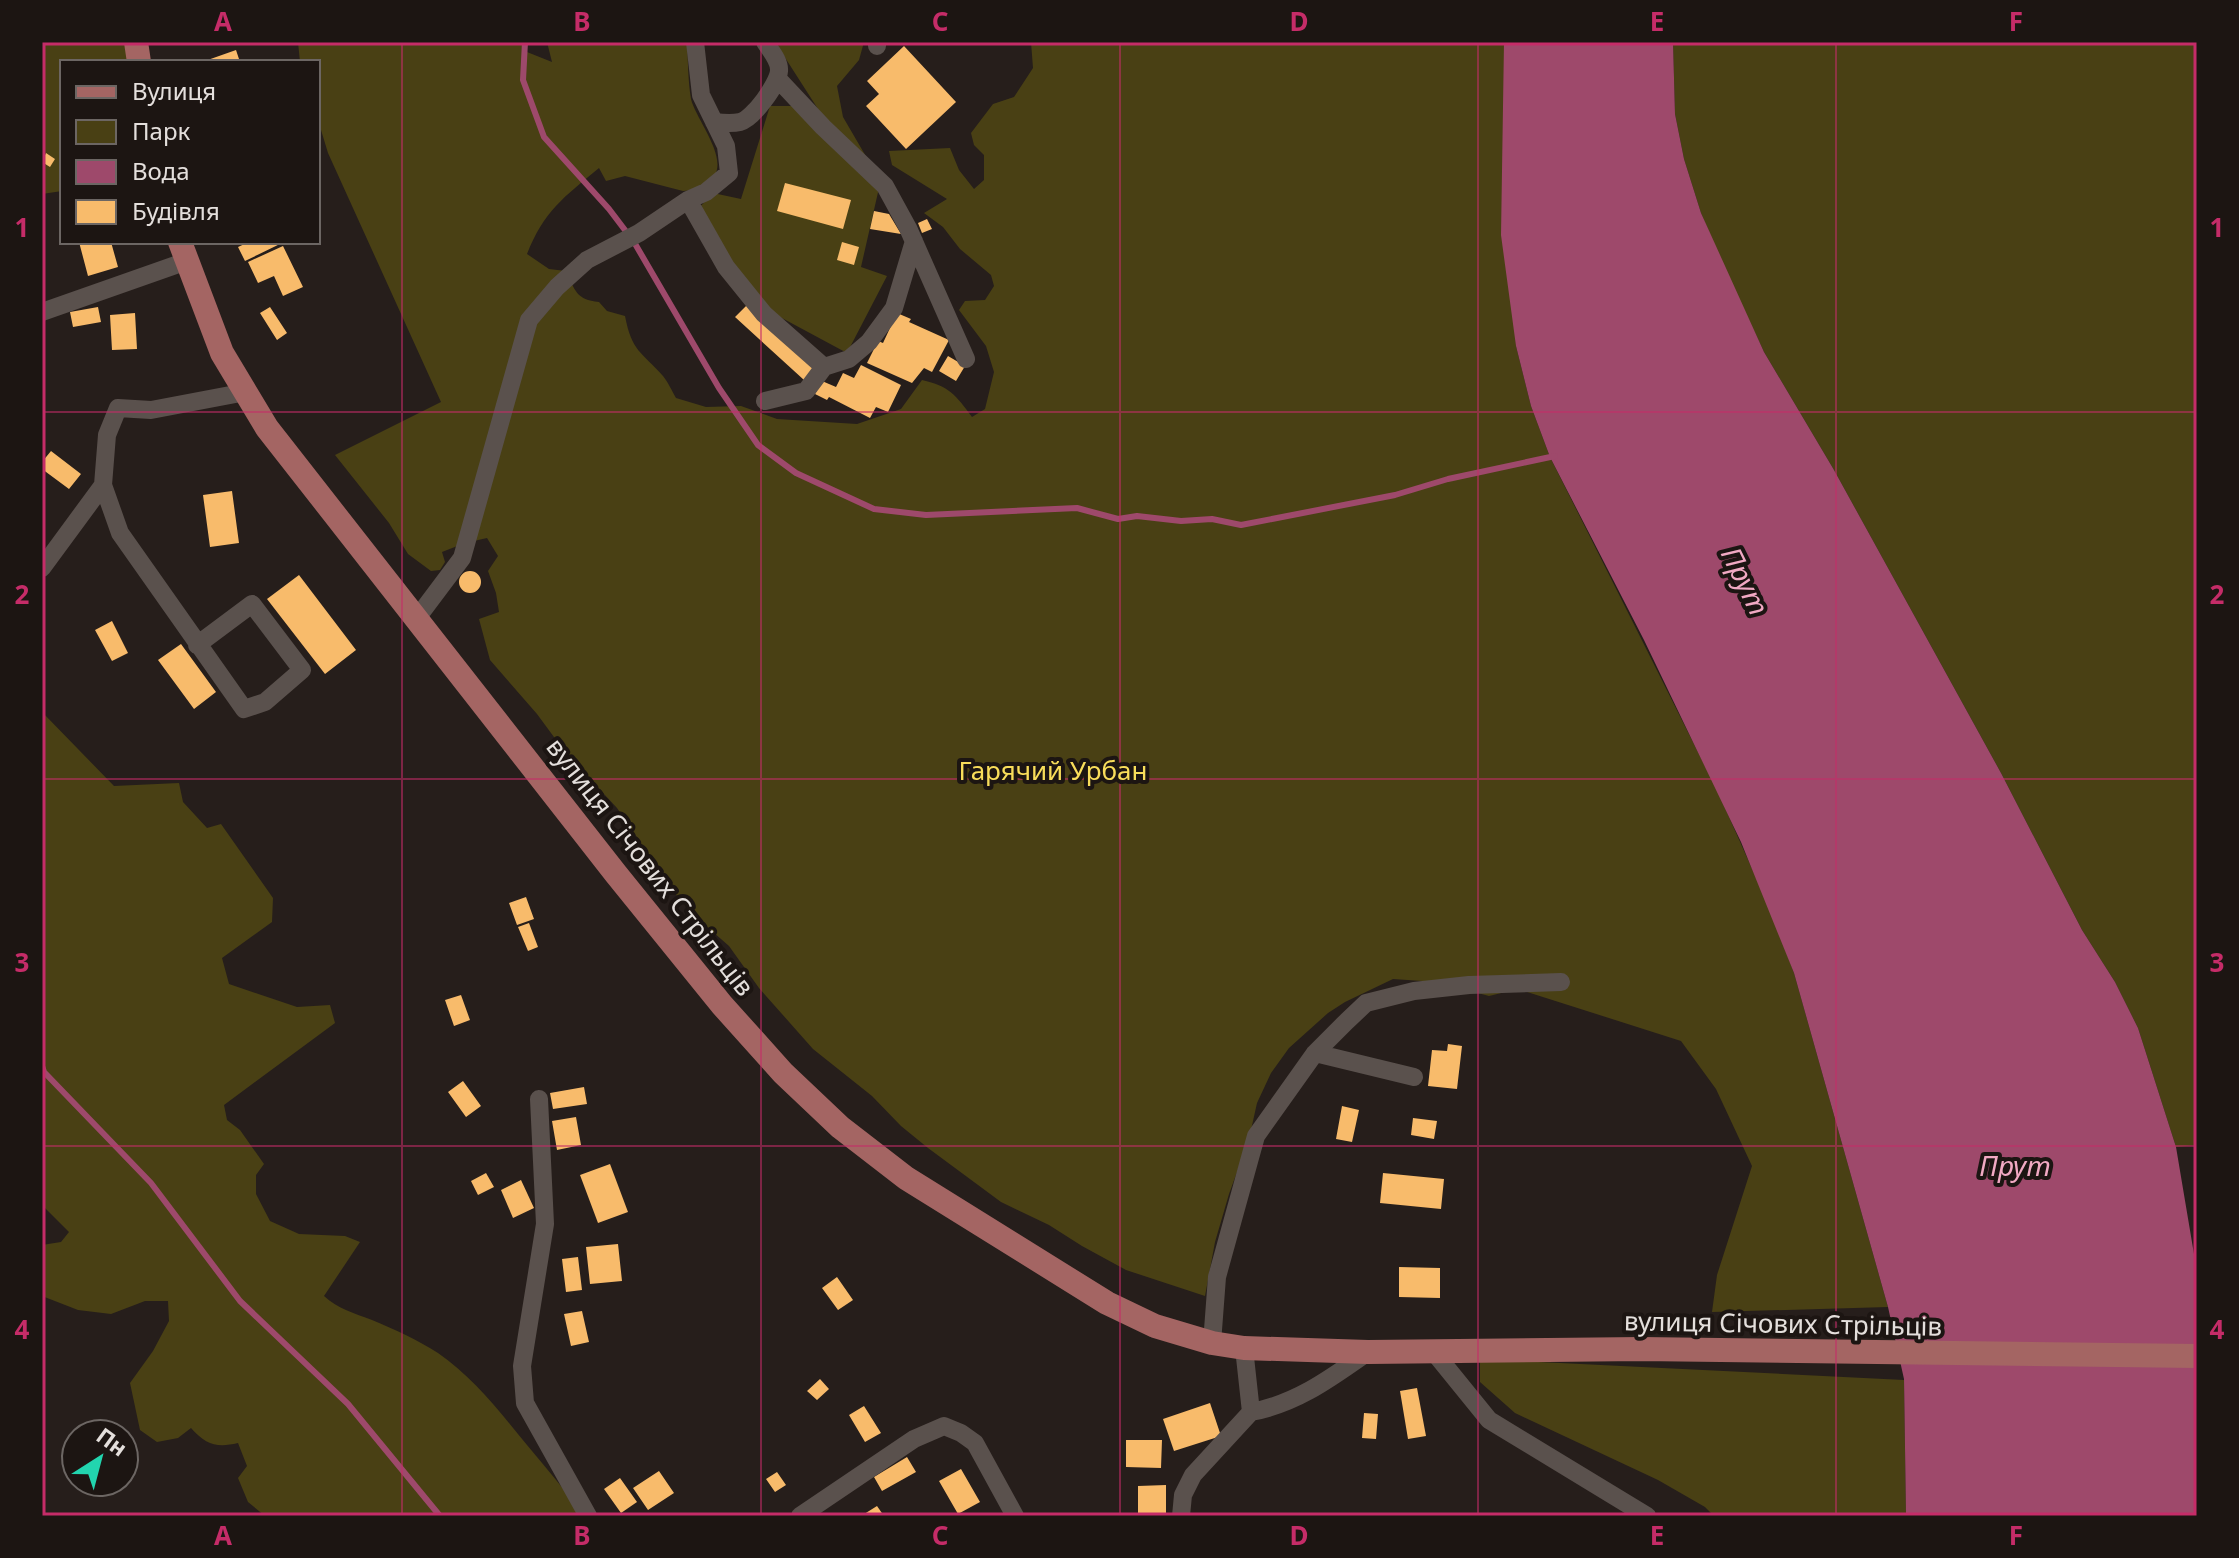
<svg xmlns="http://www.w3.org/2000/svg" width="2239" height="1558" font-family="'Noto Sans',sans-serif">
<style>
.green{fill:#494014}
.water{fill:#9e496b}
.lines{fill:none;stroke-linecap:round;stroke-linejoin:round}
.stream{stroke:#9e496b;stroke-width:6}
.building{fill:#f8bb6b}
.minor{stroke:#5a514d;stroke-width:18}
.major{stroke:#a46563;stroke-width:24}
.grid{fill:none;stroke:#c52c68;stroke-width:2;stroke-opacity:0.55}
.labels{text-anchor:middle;stroke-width:8;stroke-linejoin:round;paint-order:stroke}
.park-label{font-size:26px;fill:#f8dd5a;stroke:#1c1512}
.street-label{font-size:26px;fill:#e4dfdc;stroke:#1c1512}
.water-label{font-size:28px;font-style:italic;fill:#f1a9c3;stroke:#1c1512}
.neatline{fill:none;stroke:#c52c68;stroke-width:3}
.grid-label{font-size:26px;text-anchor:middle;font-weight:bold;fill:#c52c68}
</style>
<rect width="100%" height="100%" fill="#261e1b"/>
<!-- green -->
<path class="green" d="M42 42H126L131 62H62V191L42 194Z
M298 42H525L527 52 552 62 547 42H687C688 60 688 81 691 99 696 121 737 167 706 183 698 187 692 191 683 191L625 176 606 181 599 168C564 197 544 211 527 254L549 269 566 271C575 290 576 300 599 302L607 311 625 316C632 352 641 351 663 376 668 382 672 391 676 398L706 407 741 406 777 419 857 424 901 409 922 380C949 386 956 395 972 417L985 409 994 372 986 346 959 310 965 301 985 300 994 286 991 275 960 249 943 227 924 213 947 199 892 165 889 151 950 148 959 170 974 189 984 180V155L974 145 971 133 993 104 1014 97 1033 68 1031 42H1504L1516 346 1531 406 1550 457 1717 790 1769 907 1794 973 1888 1307 1712 1312 1717 1275 1752 1166 1716 1089 1681 1041 1518 989 1489 996 1437 982 1393 979 1345 1002 1328 1013 1289 1048 1271 1073 1257 1103 1249 1139 1229 1194 1215 1242 1205 1296 1126 1270 1082 1246 1049 1225 1001 1202 928 1148 901 1126 872 1096 813 1049 759 988 729 946 697 918 679 899 617 808 565 752 537 714 490 660 479 619 499 612 496 593 488 571 498 556 487 538 465 543 442 552 445 562 440 570 431 571 408 554 389 523 335 455 441 402 328 153 318 120V62H300Z
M775 42H864L859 60 837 86 843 117 871 165 827 123Z
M1673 42H2197V1145L2176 1147 2138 1028 2115 982 2082 930 2001 773 1834 470 1764 352 1722 263 1701 213 1684 159 1675 114Z
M770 106H792L879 188 861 267 887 276 847 353 767 310 732 263 697 210 713 193 741 199Z
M42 712 114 786 179 783 183 802 207 828 221 824 273 898 272 922 222 958 229 984 297 1007 330 1005 335 1023 224 1105 227 1120 240 1130 264 1164 256 1175V1194L270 1221 299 1234 345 1236 360 1242 324 1296C338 1309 354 1313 372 1320 394 1329 418 1340 438 1353 473 1377 500 1412 527 1445 546 1468 566 1491 584 1516H265L248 1502 238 1478 247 1466 238 1443C217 1448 206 1445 191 1428L178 1438 157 1442 140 1430 130 1383 153 1351 169 1321 168 1301H145L111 1314 78 1310 42 1296V1245L61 1242 69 1232 42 1205Z
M1480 1359 1904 1380 1906 1516H1714L1705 1507 1658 1480 1515 1413 1480 1382Z"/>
<!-- water -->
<path class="water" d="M1504 42H1673L1675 114 1684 159 1701 213 1764 352 1834 470 2001 773 2082 930 2115 982 2138 1028 2176 1147 2197 1272V1516H1906L1904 1379 1888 1307 1794 973 1741 842 1644 640 1550 457 1531 406 1516 346 1501 235Z"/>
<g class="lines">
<!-- stream -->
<path class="stream" d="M525 42 523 80 544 137 609 209 634 242 719 388 758 445 796 473 874 509 926 515 1077 508 1118 519 1137 516 1181 521 1212 519 1241 525 1395 495 1448 479 1555 456
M42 1066 44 1072 151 1183 240 1301 348 1404 440 1516"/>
</g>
<!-- building -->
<path class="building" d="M904 46 956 102 906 149 866 106 879 94 867 81Z
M236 50 240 62H202Z
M46 153 55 159 50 167 42 162Z
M785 183 851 200 843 229 777 211Z
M874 211 889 214 901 234 870 229Z
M927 219 932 229 922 233 918 223Z
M79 242H111L118 267 88 276Z
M249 242H284L245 261 238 247Z
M842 242 859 247 854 265 837 260Z
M283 246 303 287 283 296 274 276 258 283 248 262Z
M747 305 814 369 804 380 735 317Z
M98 307 101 322 73 327 70 312Z
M270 307 287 333 277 340 260 313Z
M135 313 137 349 112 350 110 315Z
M897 313 911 319 909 322 949 340 932 372 924 368 912 383 867 363 878 341 883 343Z
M948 356 965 366 956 381 939 371Z
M861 365 901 385 888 412 876 407 870 418 829 397 827 400 815 394 822 381 836 387 843 373 854 378Z
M51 451 81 474 69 489 42 469V462Z
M232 491 239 543 210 547 203 495Z
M459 582a11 11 0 1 1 22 0a11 11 0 1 1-22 0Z
M299 575 356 650 325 674 267 599Z
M112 621 128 653 112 661 95 630Z
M181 644 216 692 194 709 158 660Z
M526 897 534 919 517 925 509 903Z
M529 923 538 947 528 951 518 927Z
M461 995 470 1020 454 1026 445 1000Z
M1448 1044 1462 1046 1457 1089 1428 1086 1432 1050 1447 1051Z
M463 1081 481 1106 466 1117 448 1092Z
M584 1087 587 1104 553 1109 550 1093Z
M1342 1106 1359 1110 1352 1142 1336 1139Z
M576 1117 581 1145 557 1150 552 1121Z
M1413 1118 1437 1121 1434 1139 1411 1135Z
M610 1164 628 1212 598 1223 580 1175Z
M486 1173 494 1187 478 1195 471 1181Z
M1383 1173 1444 1179 1441 1209 1380 1203Z
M521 1180 534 1208 513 1218 501 1190Z
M618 1244 622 1281 590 1284 586 1247Z
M578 1257 582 1290 566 1292 562 1259Z
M1399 1267 1440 1268V1298L1399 1297Z
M837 1277 853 1300 838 1310 822 1288Z
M582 1311 589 1342 571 1346 564 1314Z
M820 1379 829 1389 817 1400 807 1391Z
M1417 1388 1426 1436 1408 1439 1400 1391Z
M1210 1403 1221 1436 1174 1451 1163 1419Z
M864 1406 881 1433 865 1442 849 1415Z
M1364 1413 1378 1414 1376 1439 1362 1438Z
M1126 1440H1162L1161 1468 1126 1467Z
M907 1457 916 1472 882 1491 874 1477Z
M961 1469 980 1502 958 1514 939 1481Z
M659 1471 674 1493 648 1510 633 1488Z
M777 1472 786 1485 775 1492 766 1479Z
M620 1478 637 1502 621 1513 604 1489Z
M1166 1485V1516H1138V1486Z
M877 1506 884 1516H861Z"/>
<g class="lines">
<!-- minor -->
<path class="minor" d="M877 46V42
M777 78 823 127 885 186 908 228 966 359
M714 122C722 123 732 124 740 122 753 119 778 84 779 71 780 61 770 50 765 42
M688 200 726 267 764 314 824 367
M42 312 187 261
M765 401 806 391 824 367 849 359 869 342 894 308 914 241
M42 568 103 485
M417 618 462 558 529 320 557 287 587 260 639 233 688 200 706 192 729 173 726 146 701 95 695 42
M197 645 252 604 302 670 265 702 244 709 120 533 103 485 107 435 118 408 151 410 246 392
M1315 1053 1414 1077
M539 1099 545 1224 522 1366 525 1403 588 1516
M1212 1343 1217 1277 1256 1136 1315 1053 1347 1021 1366 1003 1414 991 1469 985 1561 982
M1433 1351 1489 1420 1647 1516
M1251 1412C1296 1404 1331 1378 1368 1352
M800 1516 914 1439 944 1426 961 1433 975 1443 1015 1516
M1181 1516 1183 1495 1193 1475 1251 1412 1244 1348"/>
<!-- major -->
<path class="major" d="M136 42 139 62
M180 242 222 353 267 428 616 874 722 1005 783 1073 840 1127 906 1178 1107 1303 1155 1326 1212 1343 1244 1348 1368 1352 1641 1349 2197 1356"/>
</g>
<!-- grid -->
<path class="grid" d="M402 42V1516M761 42V1516M1120 42V1516M1478 42V1516M1836 42V1516M42 412H2197M42 779H2197M42 1146H2197"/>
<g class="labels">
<!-- park labels -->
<g class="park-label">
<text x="1053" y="780">Гарячий Урбан</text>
</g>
<!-- street labels -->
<g class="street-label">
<text transform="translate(650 867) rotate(52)" y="9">вулиця Січових Стрільців</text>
<text transform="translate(1783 1324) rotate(1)" y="9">вулиця Січових Стрільців</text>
</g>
<!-- water labels -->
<g class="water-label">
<text transform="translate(1745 581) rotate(64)" y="10">Прут</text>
<text x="2015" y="1176">Прут</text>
</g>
</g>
<!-- border -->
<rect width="2239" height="1558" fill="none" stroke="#1c1512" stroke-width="88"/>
<!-- legend -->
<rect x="60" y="60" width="260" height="184" fill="#1c1512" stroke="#6c6663" stroke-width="2"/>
<rect x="76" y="86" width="40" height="12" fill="#a46563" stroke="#6c6663" stroke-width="2"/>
<text x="132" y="100" font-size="24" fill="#e4dfdc">Вулиця</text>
<rect x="76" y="120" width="40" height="24" fill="#494014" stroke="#6c6663" stroke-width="2"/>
<text x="132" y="140" font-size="24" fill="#e4dfdc">Парк</text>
<rect x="76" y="160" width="40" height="24" fill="#9e496b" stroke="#6c6663" stroke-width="2"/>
<text x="132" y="180" font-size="24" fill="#e4dfdc">Вода</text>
<rect x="76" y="200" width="40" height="24" fill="#f8bb6b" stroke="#6c6663" stroke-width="2"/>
<text x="132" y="220" font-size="24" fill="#e4dfdc">Будівля</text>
<!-- north arrow -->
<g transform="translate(100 1458) rotate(36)"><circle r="38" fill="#1c1512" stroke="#6c6663" stroke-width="2"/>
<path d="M0-6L14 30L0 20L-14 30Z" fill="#22d5af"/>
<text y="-12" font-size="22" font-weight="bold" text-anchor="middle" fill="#e4dfdc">Пн</text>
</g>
<rect x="44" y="44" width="2151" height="1470" class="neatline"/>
<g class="grid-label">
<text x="223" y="31">A</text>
<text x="582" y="31">B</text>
<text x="940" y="31">C</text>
<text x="1299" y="31">D</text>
<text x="1657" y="31">E</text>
<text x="2016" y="31">F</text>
<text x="22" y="237">1</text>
<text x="2217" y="237">1</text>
<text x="22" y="604">2</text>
<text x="2217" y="604">2</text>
<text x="22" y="972">3</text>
<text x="2217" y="972">3</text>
<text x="22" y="1339">4</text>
<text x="2217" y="1339">4</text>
<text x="223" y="1545">A</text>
<text x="582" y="1545">B</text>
<text x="940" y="1545">C</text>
<text x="1299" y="1545">D</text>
<text x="1657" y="1545">E</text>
<text x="2016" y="1545">F</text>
</g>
</svg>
